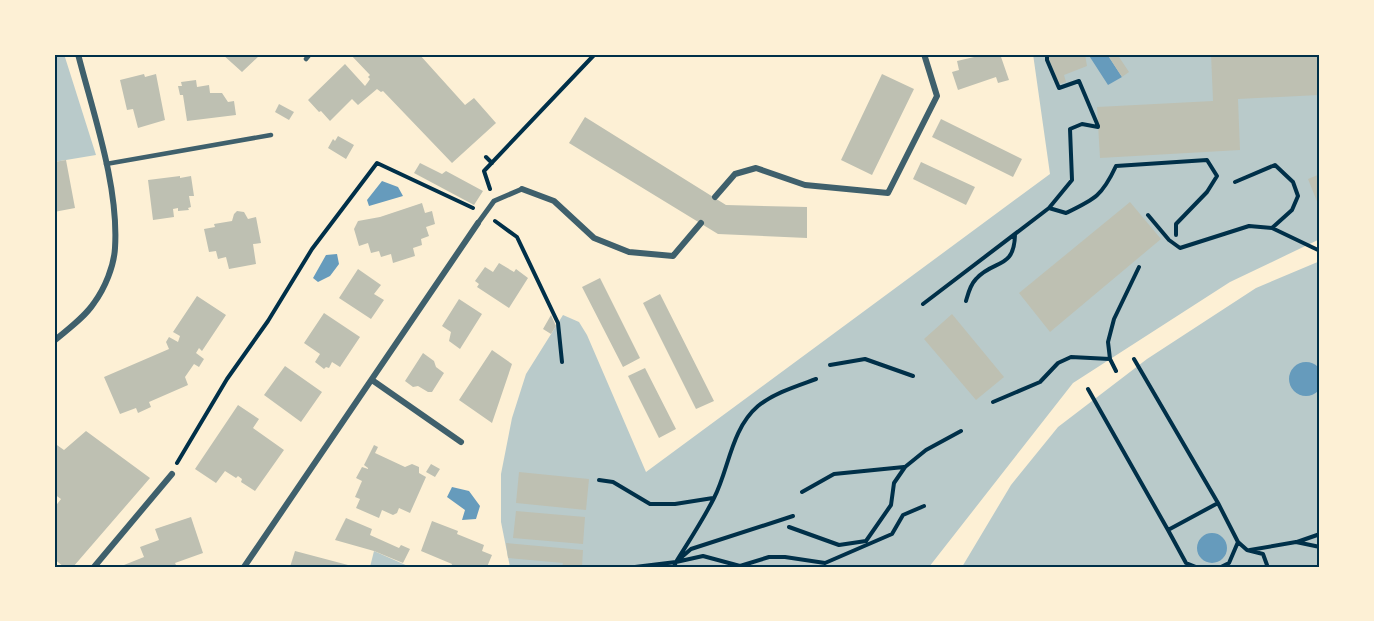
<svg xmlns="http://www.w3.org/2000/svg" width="1374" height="621" font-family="'Noto Sans',sans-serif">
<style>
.green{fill:#b9caca}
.water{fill:#669bbc}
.building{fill:#bec0b2}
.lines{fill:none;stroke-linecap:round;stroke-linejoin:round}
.path{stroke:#003049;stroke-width:4}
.service{stroke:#3f606c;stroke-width:4.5}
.pedestrian{stroke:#3f606c;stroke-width:5}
.minor{stroke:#3f606c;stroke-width:6}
.neatline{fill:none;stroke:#003049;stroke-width:2}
</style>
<rect width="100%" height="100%" fill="#fdf0d5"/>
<!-- green -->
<path class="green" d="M54 54H64L96 155 54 162Z
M1033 54H1320V239L1230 282 1073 383 929 567H510L501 522V474L512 418 526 374 563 315 579 322 587 335 646 472 1050 174Z
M1320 261V567H962L1011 485 1058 427 1147 359 1256 288Z
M374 551 410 567H370Z"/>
<!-- water -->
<path class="water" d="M1088 54H1107L1122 77 1108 85Z
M382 181 398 187 403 196 369 206 367 200Z
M337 254 339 264 330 276 318 282 313 278 326 255Z
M1289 379a17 17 0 1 1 34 0a17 17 0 1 1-34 0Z
M452 487 469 491 480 506 476 519 462 520 465 510 447 497Z
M1197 548a15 15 0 1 1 30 0a15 15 0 1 1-30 0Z"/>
<!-- building -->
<path class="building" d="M222 54H261L242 72Z
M350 54H419L465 105 474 98 496 123 452 163 383 91 381 92 377 89 358 105 352 99 330 121 321 111 319 112 308 100 345 64 365 86 368 82 370 79 368 77 370 75Z
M987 54H1000L1009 80 998 83 996 77 958 90 952 72 959 70 957 61Z
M1056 54H1085L1087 66 1064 75 1066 82 1059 84 1048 57Z
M1107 54H1117L1129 72 1122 77Z
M1211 54H1317L1319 95 1238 99 1240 150 1100 158 1097 107 1213 101Z
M144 74 145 77 156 74 165 120 138 128 133 109 127 110 120 80Z
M882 74 914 89 872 175 841 160Z
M196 80 197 87 209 85 210 93H222L228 102 234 101 236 115 187 121 183 95H180L178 86H182L181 82Z
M279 104 294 112 289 120 275 112Z
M585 117 726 205 807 207V238L718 234 569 143Z
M941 119 1022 159 1013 177 932 137Z
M338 136 354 145 346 159 328 148 333 139 335 141Z
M66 160 75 208 54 212V162Z
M921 162 975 187 966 205 913 179Z
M420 163 442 174 446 171 483 191 474 205 414 173Z
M1320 174V209L1308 179Z
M180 176V178L191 176 194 196H189L191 207 188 208 189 210 178 211V208L173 209 174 217 153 220 148 180Z
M1130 202 1161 239 1050 332 1019 293Z
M422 203 425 213 432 211 435 224 426 227 429 236 421 239 422 245 413 248 415 256 393 263 391 254 381 257 379 251 371 253 368 243 359 246 354 229 358 221 380 217Z
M237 211 244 212 248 219 256 217 261 243 253 244 256 264 229 269 226 257 218 259 216 251 209 252 204 229 215 227 214 224 232 221 234 214Z
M499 263 514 272 516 269 528 278 509 308 477 287 479 284 475 281 485 267 493 272Z
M358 269 381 285 374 294 384 300 371 319 339 298Z
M600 278 640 358 623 367 582 287Z
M660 294 714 401 696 409 643 303Z
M197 296 226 315 202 351 199 348 196 353 204 359 199 367 194 364 185 377 188 385 149 402 151 407 138 413 136 408 120 414 104 377 169 349 166 342 169 337 178 342 180 336 173 332Z
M459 299 482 314 460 349 449 341 451 332 442 326Z
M324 313 360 337 340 367 332 362 329 368 326 367 324 369 315 362 320 354 304 343Z
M952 314 1004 377 976 400 924 339Z
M551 315 556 326 551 334 543 329Z
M492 350 512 364 492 423 459 400Z
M423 353 434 361 436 367 444 373 432 392H428L418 386 413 387 405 381Z
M285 366 322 392 301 422 264 395Z
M645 368 676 429 659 438 628 376Z
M238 405 259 419 253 428 284 450 255 491 241 482 242 479 238 476 236 478 225 471 216 483 195 469Z
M86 431 150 478 73 567H64L54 559V508L61 499 54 494V443L64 450Z
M374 445 378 447 375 453 405 467 412 464 419 467V473L426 477 410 513 399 508 397 513 393 515 382 510 379 518 356 508 360 499 355 497 362 481 356 478 362 467 368 469V468L364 465Z
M431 464 440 469 435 477 426 472Z
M519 472 589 479 586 510 516 503Z
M516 511 585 517 583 544 513 538Z
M191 517 203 553 175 563 177 567H125L124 565 144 557 140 547 159 540 155 529Z
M346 518 372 529 370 535 399 548 401 545 410 549 403 563 374 551 335 540Z
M432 521 458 531 457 534 484 545 482 551 492 555 487 567H451L452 564 421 551Z
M506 543 583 550 582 567H562L563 563 508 558Z
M295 551 348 565 347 567H290Z"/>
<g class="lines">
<!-- path -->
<path class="path" d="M1047 54V60L1059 88 1079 81 1098 126
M1098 127 1082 124 1070 129 1072 180 1049 208 1066 213C1095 199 1102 196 1116 166L1207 160 1217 176 1207 192 1176 224V235
M486 157 492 163
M1235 182 1275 165 1293 182 1298 196 1292 210 1272 228
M490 189 484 171 595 54
M1148 215 1169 240 1180 248 1249 226 1272 228 1318 250
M495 221 517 237 558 323 562 362
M966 301C968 294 970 285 976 279 994 259 1014 270 1015 235
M923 304 1049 208
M1110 359 1116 371
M830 365 865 359 913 376
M1088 389 1168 530 1218 503 1134 359
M993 402 1040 382 1058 363 1071 357 1110 359 1108 342 1114 319 1139 267
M177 463 227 379 268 321 312 249 377 163 473 208
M599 480 613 482 650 504H675L713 498
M802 492 834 474 904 467
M1218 503 1238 542 1247 550 1263 554 1267 565 1266 567
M789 527 839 545 866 541 891 505 894 483 905 467 926 450 961 431
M1168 530 1186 563 1196 567
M1297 542 1320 534
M1250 550 1296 542 1320 547
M676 562C689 541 703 520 714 498 729 469 731 429 758 406 774 393 797 386 816 379
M635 567 676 562 691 549 793 516
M674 567 676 562 703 556 740 566 769 557H785L825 563 892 534 903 515 924 506
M1221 567 1229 563 1238 542"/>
<!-- service -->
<path class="service" d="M306 59 310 54
M106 164 271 135"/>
<!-- pedestrian -->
<path class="pedestrian" d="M478 223 494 201 522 189"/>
<!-- minor -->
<path class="minor" d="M522 189 554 201 594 238 629 252 673 256 701 223
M715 197 735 174 756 168 805 185 888 193 937 96 924 54
M54 341C68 329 84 318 94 303 105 288 114 266 115 248 119 186 93 113 78 54
M372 380 461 442
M94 567 172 474
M244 567 478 223"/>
</g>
<!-- border -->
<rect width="1374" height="621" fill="none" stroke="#fdf0d5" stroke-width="111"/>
<rect x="56" y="56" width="1262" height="510" class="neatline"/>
</svg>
